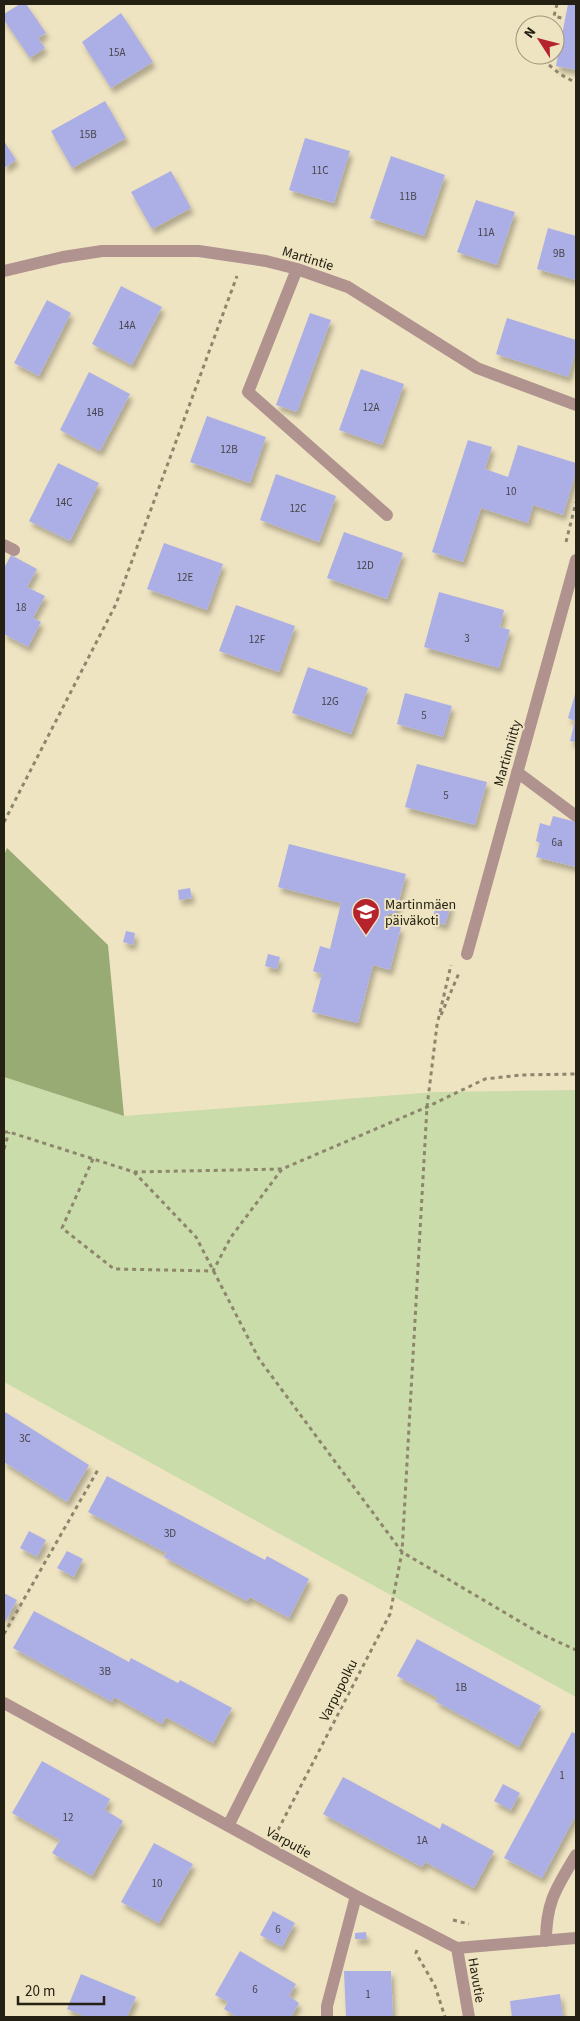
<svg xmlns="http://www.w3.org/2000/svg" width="580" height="2021" font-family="'Source Sans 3',sans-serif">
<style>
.green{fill:#cadca9}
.forest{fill:#98ab74}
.building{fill:#acaee6;filter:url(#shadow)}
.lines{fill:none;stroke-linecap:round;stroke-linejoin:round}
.path{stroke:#8d866d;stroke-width:3;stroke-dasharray:4 4;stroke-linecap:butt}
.minor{stroke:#b0938f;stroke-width:12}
.labels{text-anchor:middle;stroke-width:4;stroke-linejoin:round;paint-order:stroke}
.number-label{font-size:11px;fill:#464448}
.street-label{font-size:14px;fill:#242013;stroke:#efe4c1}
.poi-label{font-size:14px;fill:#242013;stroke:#efe4c1;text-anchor:start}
</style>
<defs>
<filter id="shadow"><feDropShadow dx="3" dy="5.5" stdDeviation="2.5" flood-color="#0004"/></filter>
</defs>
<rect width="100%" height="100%" fill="#efe4c1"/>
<!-- green -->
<path class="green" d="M4 1077 124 1116 435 1092 576 1090V1697L4 1382Z"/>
<!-- forest -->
<path class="forest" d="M7 848 108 945 124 1116 4 1077V855Z"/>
<!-- building -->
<path class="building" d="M20 4H26L46 33 38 38 45 48 30 58 4 20V14Z
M568 4H576V70L556 66Z
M121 13 153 62 111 88 82 42Z
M105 101 126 138 72 168 51 131Z
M305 138 350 151 334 203 289 190Z
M4 141 16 160 4 168Z
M391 156 445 175 424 236 370 218Z
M171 171 191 208 152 229 131 192Z
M476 200 515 212 497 265 457 252Z
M548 228 576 236V280L537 269Z
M121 286 162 307 132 365 92 344Z
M47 300 71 313 39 376 14 363Z
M310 313 331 320 297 412 276 405Z
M507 318 576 340V351L568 377 496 354Z
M361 369 404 384 382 445 339 430Z
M89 372 130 394 100 451 60 430Z
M207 416 266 437 250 483 190 462Z
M468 440 492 447 485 469 508 477 518 445 576 463V472L563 515 533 505 528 523 481 508 463 562 432 552Z
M58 463 99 483 70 541 29 521Z
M276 474 336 496 319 542 260 520Z
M344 532 403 553 387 599 327 578Z
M164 543 223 564 207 610 147 589Z
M11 555 37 569 27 587 45 596 33 618 41 622 28 647 4 634V568Z
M439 592 504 610 500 627 510 630 499 668 424 647Z
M236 605 295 626 279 672 219 651Z
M308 667 368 688 351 734 292 713Z
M576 691V742L570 741 575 721 568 718Z
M405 693 452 706 443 737 397 724Z
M417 764 487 782 475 825 405 807Z
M553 816 576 822V867L536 857 540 843 536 841 540 823 550 826Z
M289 844 406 874 395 915 388 913 385 923 401 927 390 970 373 965 358 1023 312 1012 322 974 313 971 320 946 330 949 341 903 278 887Z
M190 888 192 898 179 900 178 890Z
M437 901 451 905 445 925 432 921Z
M126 931 135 933 133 945 123 942Z
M268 954 280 957 277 969 265 966Z
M5 1412 89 1465 67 1502 4 1462Z
M107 1476 265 1560 267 1556 309 1579 289 1618 250 1597 247 1601 164 1557 166 1553 88 1512Z
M29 1531 46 1540 37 1557 20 1548Z
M67 1551 83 1559 74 1577 57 1568Z
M4 1593 17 1600 4 1624Z
M34 1611 129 1662 131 1658 178 1683 180 1680 232 1708 213 1743 166 1717 162 1724 114 1697 112 1702 13 1648Z
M417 1639 541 1706 519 1747 435 1701 438 1698 397 1676Z
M572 1732 576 1734V1815L542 1878 504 1858Z
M42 1761 110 1799 105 1810 123 1821 92 1876 52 1853 60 1840 12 1813Z
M343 1777 440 1829 442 1823 494 1851 474 1888 425 1862 422 1867 323 1814Z
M503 1784 520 1793 511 1810 494 1801Z
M154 1843 193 1864 159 1923 121 1902Z
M273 1911 295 1923 282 1947 260 1935Z
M366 1932 367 1939H355V1933Z
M240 1951 296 1984 289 1996 299 2003 291 2017H237L224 2009 228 2002 215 1995Z
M344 1971H391L393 2017H346Z
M81 1974 136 1997 127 2017H86L67 2009Z
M560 1994 563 2017H512L510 2001Z"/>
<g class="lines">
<!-- path -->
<path class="path" d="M557 4 554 16 565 19
M549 65 560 74 576 83
M566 542 576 502
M4 822 116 604 237 276
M441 1015 459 973
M4 1132H9L134 1172 282 1169 427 1107 485 1079 521 1075 576 1074
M4 1149 9 1132
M93 1159 62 1228 114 1269 213 1271 231 1237 282 1169
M134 1172 196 1237 259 1359 402 1552 541 1634 576 1650
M4 1634 99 1468
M278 1830 390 1614 402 1552 427 1107 437 1025 451 965
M453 1920 469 1924
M417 1950 416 1953 435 1986 445 2017"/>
<!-- minor -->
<path class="minor" d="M297 269 248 392 387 515
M4 271 63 257 102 251H199L266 261 297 269 348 287 477 368 576 405
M4 545 14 550
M517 772 576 816
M467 954 576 560
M4 1703 356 1896 457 1948 576 1938
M228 1826 342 1600
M546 1941C546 1901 557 1887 576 1855
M457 1948 469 2017
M327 2017V2006L356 1896"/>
</g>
<!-- icons -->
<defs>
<symbol id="school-pin" viewBox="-11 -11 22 30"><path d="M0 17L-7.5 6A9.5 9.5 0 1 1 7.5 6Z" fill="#b5242c" stroke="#efe4c1"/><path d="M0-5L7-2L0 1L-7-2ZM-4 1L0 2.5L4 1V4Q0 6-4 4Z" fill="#fff"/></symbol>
</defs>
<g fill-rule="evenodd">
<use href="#school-pin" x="350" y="896" width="32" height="43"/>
</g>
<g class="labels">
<!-- number labels -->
<g class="number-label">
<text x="117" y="56">15A</text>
<text x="88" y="138">15B</text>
<text x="320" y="174">11C</text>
<text x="408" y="200">11B</text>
<text x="486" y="236">11A</text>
<text x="559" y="257">9B</text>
<text x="127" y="329">14A</text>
<text x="371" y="411">12A</text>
<text x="95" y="416">14B</text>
<text x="229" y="453">12B</text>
<text x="511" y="495">10</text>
<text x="64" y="506">14C</text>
<text x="298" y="512">12C</text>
<text x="365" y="569">12D</text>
<text x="185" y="581">12E</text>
<text x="21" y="611">18</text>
<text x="467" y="642">3</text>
<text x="257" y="643">12F</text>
<text x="330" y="705">12G</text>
<text x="424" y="719">5</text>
<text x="446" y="799">5</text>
<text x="557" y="846">6a</text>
<text x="25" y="1442">3C</text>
<text x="170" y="1537">3D</text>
<text x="105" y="1675">3B</text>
<text x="461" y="1691">1B</text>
<text x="562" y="1779">1</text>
<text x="68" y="1821">12</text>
<text x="422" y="1844">1A</text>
<text x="157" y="1887">10</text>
<text x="278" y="1933">6</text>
<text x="255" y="1993">6</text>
<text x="368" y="1998">1</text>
</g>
<!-- street labels -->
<g class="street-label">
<text transform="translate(308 258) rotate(17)" y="5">Martintie</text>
<text transform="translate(507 753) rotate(-74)" y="5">Martinniitty</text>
<text transform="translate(338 1690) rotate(-63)" y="5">Varpupolku</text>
<text transform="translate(289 1842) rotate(29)" y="5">Varputie</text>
<text transform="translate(477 1980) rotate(80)" y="5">Havutie</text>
</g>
<!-- poi labels -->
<g class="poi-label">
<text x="385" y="909">Martinmäen<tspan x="385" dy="16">päiväkoti</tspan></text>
</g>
</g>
<!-- border -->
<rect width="580" height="2021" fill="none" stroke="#242013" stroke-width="10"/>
<!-- north arrow -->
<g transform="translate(540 40) rotate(306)"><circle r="24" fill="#efe4c1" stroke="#9e967b"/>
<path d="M0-4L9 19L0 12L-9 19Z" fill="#b5242c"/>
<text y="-8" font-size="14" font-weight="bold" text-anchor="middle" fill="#242013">N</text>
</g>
<!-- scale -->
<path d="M18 1996v8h86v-8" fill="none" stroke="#242013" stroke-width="2.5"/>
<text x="25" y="1996" font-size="15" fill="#242013" stroke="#efe4c1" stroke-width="4" paint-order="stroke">20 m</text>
</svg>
